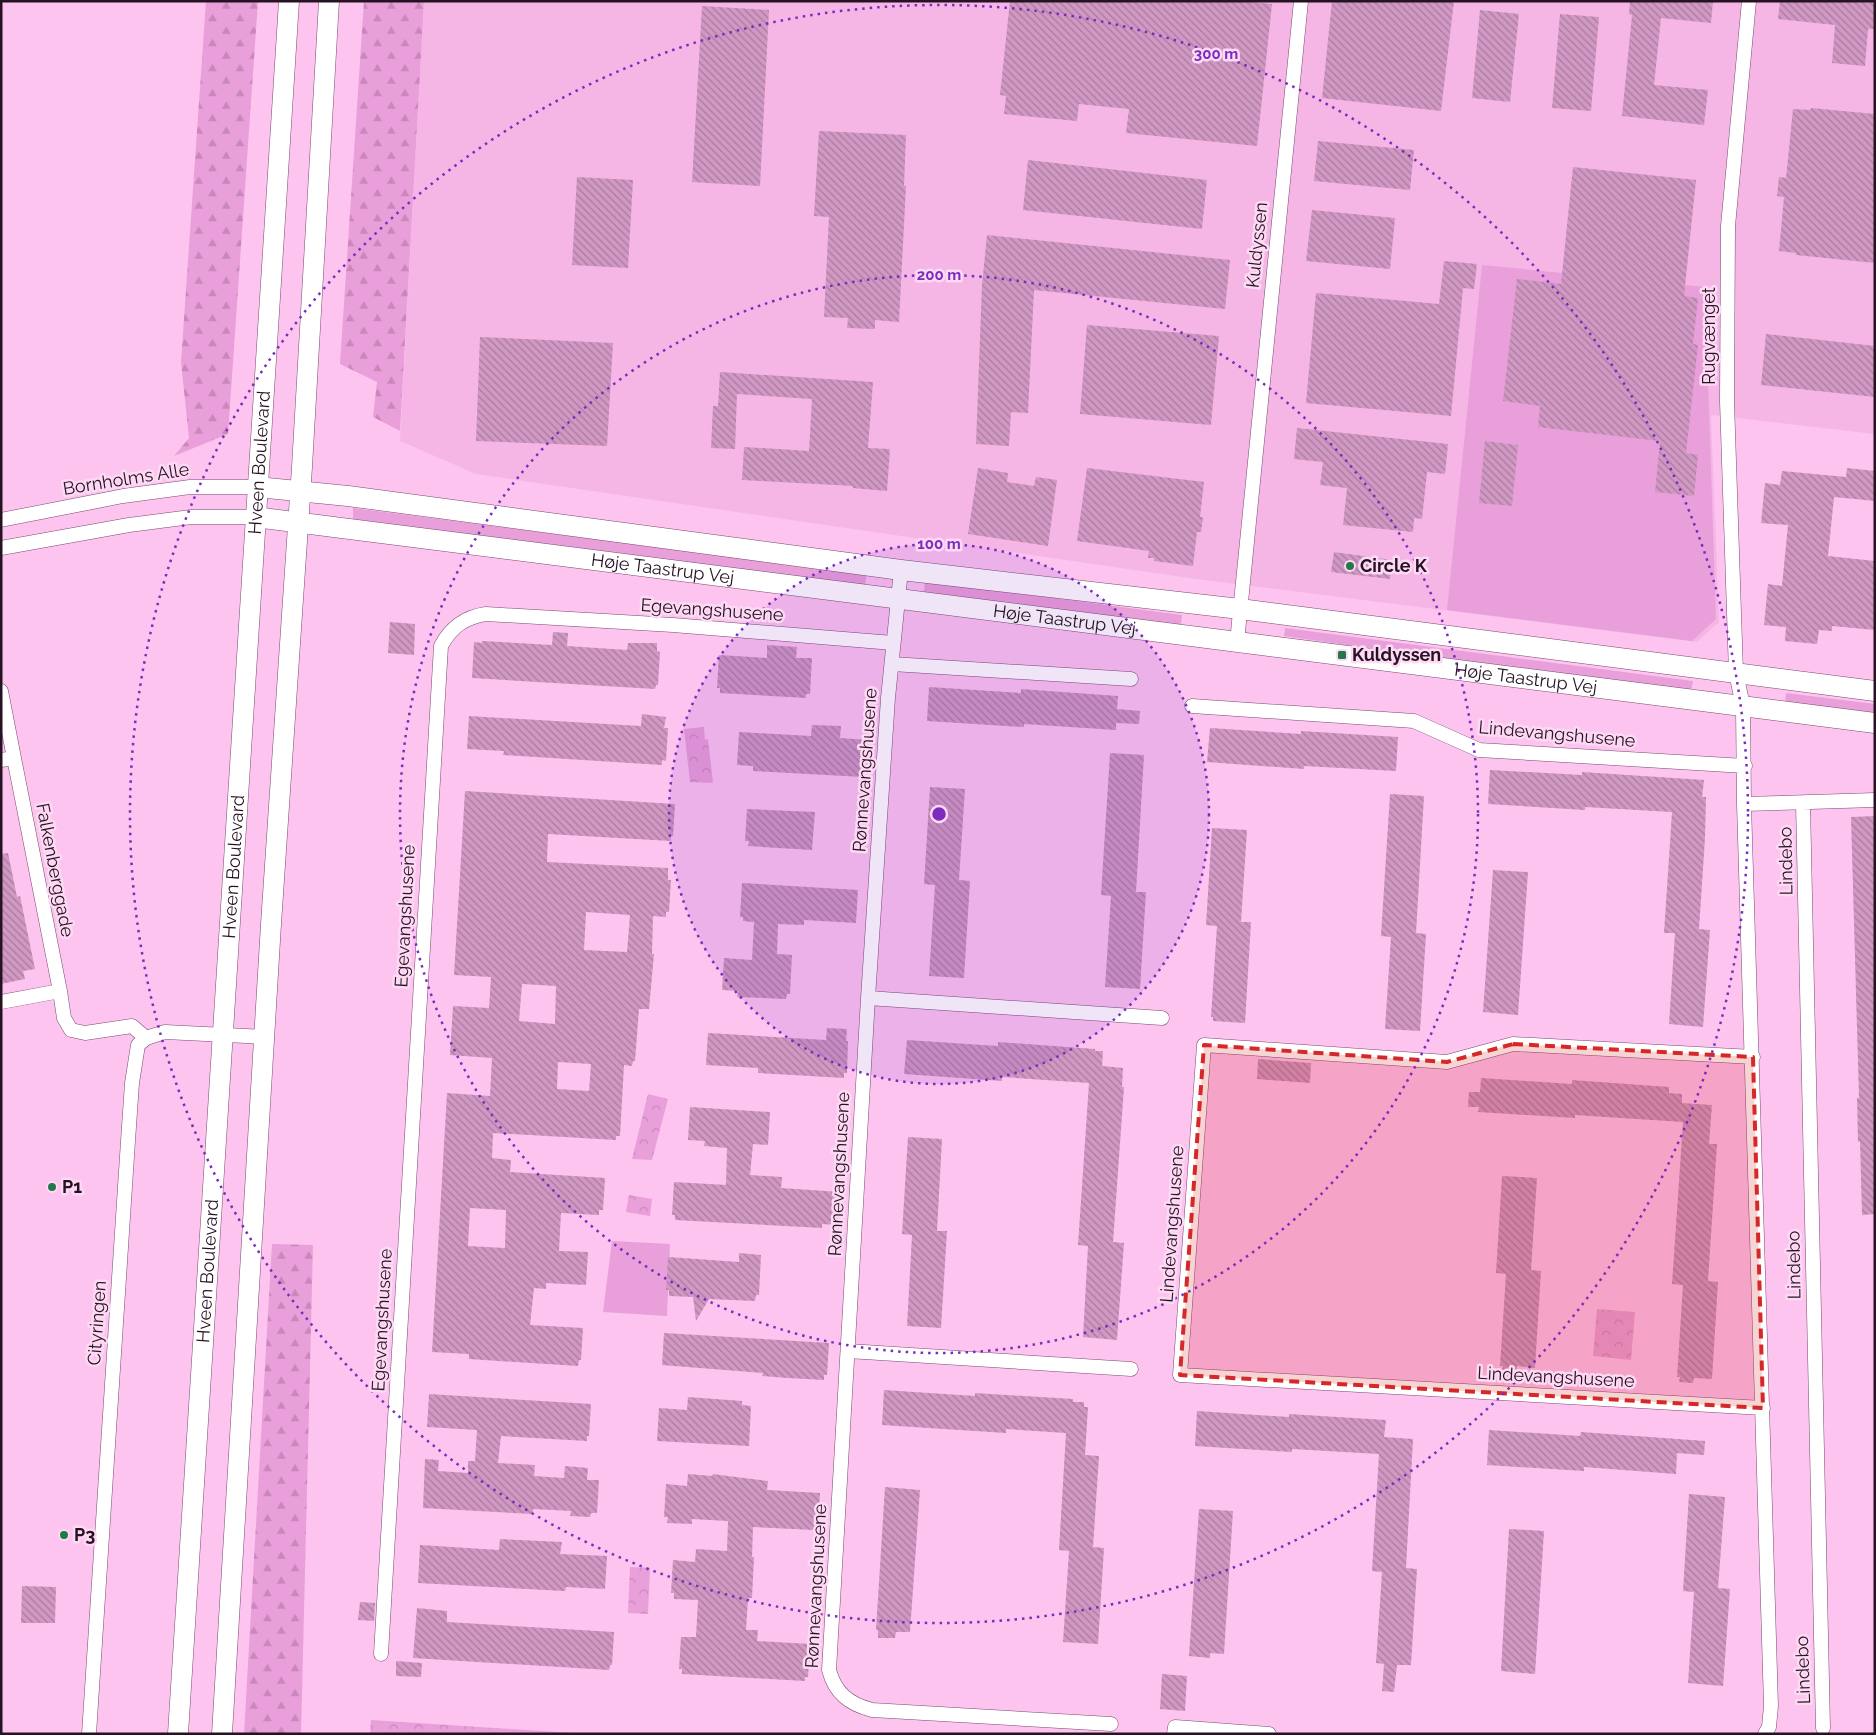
<svg xmlns="http://www.w3.org/2000/svg" width="1876" height="1735" font-family="Raleway,sans-serif">
<style>
.built{fill:#f5b6e6}
.green{fill:#e99fd9}
.forest{fill:url(#forest-firs)}
.park{fill:url(#park-crowns)}
.building{fill:url(#building-back-hatch);fill-rule:evenodd}
.lines{fill:none;stroke-linecap:round;stroke-linejoin:round}
.street-casing{stroke:#7a4970;stroke-width:15}
.secondary-casing{stroke:#7a4970;stroke-width:21}
.street{stroke:#fff;stroke-width:14}
.secondary{stroke:#fff;stroke-width:20}
.marked{fill:#d62828;fill-opacity:0.2;stroke:#d62828;stroke-width:4;stroke-dasharray:10 6;stroke-linejoin:round}
.ring{fill:none;stroke:#7b2cbf;stroke-width:2.5;stroke-dasharray:2.5 5}
.poi-dot{fill:#24774a;stroke:#fdd9f4;stroke-width:2}
.labels{text-anchor:middle;stroke-width:5;stroke-linejoin:round;paint-order:stroke}
.street-label{font-size:18px;fill:#261222;stroke:#fdd9f4}
.poi-label{font-size:18px;font-weight:bold;fill:#261222;stroke:#fdd9f4;text-anchor:start}
.centre{fill:#7b2cbf;stroke:#fdd9f4;stroke-width:2.5}
.ring-label{font-size:15px;text-anchor:middle;font-weight:bold;fill:#7b2cbf;stroke:#fdd9f4;stroke-width:5;stroke-linejoin:round;paint-order:stroke}
</style>
<defs>
<pattern id="forest-firs" width="22" height="20" patternUnits="userSpaceOnUse" patternTransform="scale(1.25)"><rect width="22" height="20" fill="#e99fd9"/><path d="M5 1l3.5 6h-7zM16 11l3.5 6h-7z" fill="#c888ba"/></pattern>
<pattern id="park-crowns" width="20" height="18" patternUnits="userSpaceOnUse" patternTransform="scale(1.25)"><rect width="20" height="18" fill="#e99fd9"/><path d="M2 6a3 3 0 1 1 6 0M12 15a3 3 0 1 1 6 0" fill="none" stroke="#c888ba"/></pattern>
<pattern id="building-back-hatch" width="6" height="6" patternUnits="userSpaceOnUse" patternTransform="scale(1.25)"><rect width="6" height="6" fill="#d098c3"/><path d="M-1 5l2 2M0 0l6 6M5-1l2 2" fill="none" stroke="#a97b9e"/></pattern>
</defs>
<rect width="100%" height="100%" fill="#fdc4ef"/>
<!-- built -->
<path class="built" d="M424 1H1875V434L1711 415 1719 622 1697 642 1196 579 476 474 400 441Z"/>
<!-- green -->
<path class="green" d="M1482 265 1705 287 1716 619 1692 641 1447 610Z
M353 508 867 574 865 585 353 519Z
M925 581 1182 615 1181 625 924 592Z
M1285 628 1693 681 1691 691 1534 672 1284 636Z
M1786 693 1875 704V715L1785 704Z
M612 1241 670 1244 667 1316 603 1312Z"/>
<!-- forest -->
<path class="forest" d="M206 1H258L228 434 174 456 189 438 181 362Z
M364 1H424L400 431 373 417 377 382 340 364Z
M272 1244 313 1245 301 1734H244Z"/>
<!-- park -->
<path class="park" d="M704 727 705 740 708 739 713 783 690 782 684 729Z
M648 1094 668 1099 652 1160 632 1159Z
M629 1195 652 1199 650 1216 626 1212Z
M1597 1309 1635 1312 1631 1360 1593 1356Z
M630 1567 650 1568 648 1614 628 1613Z
M371 1720 588 1734H370Z"/>
<!-- building -->
<path class="building" d="M1010 1H1240L1272 4 1257 146 1126 133 1129 109 1079 104 1077 121 1004 114 1006 96 1000 95Z
M1332 1H1454L1441 111 1322 98Z
M1630 1H1713L1711 23 1661 18 1654 85 1708 90 1704 125 1622 116 1632 15 1629 14Z
M1780 1H1875V29H1868L1865 66 1832 63 1835 25 1778 19Z
M702 6 769 10 760 186 692 182Z
M1480 10 1519 14 1510 102 1472 98Z
M1560 14 1599 17 1591 111 1552 108Z
M1811 108 1875 114V263L1796 255V253L1779 251 1784 197 1777 196 1779 177 1786 178 1793 109 1810 110Z
M819 131 906 135 904 186H906L899 322 875 320V329L847 328 848 318 824 317 829 217 814 216Z
M1318 141 1414 150 1410 190 1314 181Z
M1028 160 1207 180 1202 229 1023 210Z
M1573 167 1696 180 1684 296 1698 298 1693 344 1698 345 1686 453 1698 455 1694 496 1655 492 1660 441 1538 427 1540 406 1503 401 1517 279 1561 284Z
M577 177 633 180 628 268 572 265Z
M1312 210 1395 218 1390 269 1306 261Z
M987 235 1230 260 1225 309 1034 290 1028 413 1011 412 1009 446 976 444 982 285Z
M1444 261 1477 264 1474 289 1463 288 1451 416 1306 403 1316 293 1439 304Z
M1087 325 1219 336 1211 425 1080 414Z
M1766 334 1875 346V397L1761 385Z
M480 337 613 343 607 446 476 441Z
M720 372 873 382 868 448 890 449 887 491 853 488V486L742 480 744 447 809 451 812 399 737 394 735 449 711 448 713 406H718Z
M1297 428 1448 444 1445 474 1427 472 1422 519 1414 518 1413 532 1343 525 1347 488 1320 485 1323 462 1294 459Z
M1485 441 1518 445 1512 506 1479 503Z
M978 468 1008 473 1007 482 1034 486 1036 477 1057 480 1048 546 968 534Z
M1087 468 1204 482 1200 517H1203L1201 532H1197L1193 566 1154 561V558H1148L1149 551 1077 541Z
M1847 468 1875 471V501L1834 497 1828 556 1875 561V630L1832 626V631L1819 630 1817 644 1785 641 1786 627 1764 625 1768 584 1782 586 1788 525 1761 523 1765 483 1780 485 1782 471 1846 477Z
M1334 552 1392 560 1390 579 1331 572Z
M390 622 415 624 414 655 388 653Z
M553 632 568 633 567 646 627 650 628 643H657V651L660 652 658 685H656L655 689 472 678 474 642 482 643V641L552 645Z
M767 645 797 647 796 658H812L810 694H806V698L720 693V688H717L719 655 767 658Z
M929 687 1021 693V689L1118 696 1117 709 1140 711 1139 724 1116 723V730L1024 724V727L927 721Z
M642 714 666 717 664 728H668L666 761 662 760V765L503 755 504 751 467 749 469 716 641 726Z
M812 725 841 726 840 738 868 740 866 772H863V777L753 771V766L737 765 739 732 811 736Z
M1210 728 1301 734V731L1398 737 1396 771 1304 766V769L1207 762Z
M1110 753 1144 755 1136 892H1146L1140 989 1105 987 1111 896 1101 895Z
M1490 770 1582 775V772L1704 780 1702 797H1706L1705 838 1699 929 1710 930 1703 1027 1669 1024 1675 933H1664L1672 812 1585 807V810L1488 804Z
M930 787 965 789 959 880 970 881 964 978 929 976 935 885 924 884Z
M465 791 675 804 673 836H671V841L548 834 547 862 668 868V880H671L669 912H666V917L653 916 652 954H654L649 1009H639L635 1061H633L632 1066 624 1065 620 1136H616V1140L493 1133 492 1158 511 1160 510 1172 605 1178 603 1210H599V1215L561 1213 559 1251 588 1252 586 1285 546 1283V1289L534 1288 530 1325 583 1328 581 1360H579L578 1366 469 1359V1354L432 1352 447 1093 490 1096 492 1058 450 1055 453 1006 489 1008 491 977 454 975ZM586 912 630 915 627 952 584 950ZM522 984 556 986 555 1024 519 1021ZM558 1062 591 1064 589 1091 557 1089ZM470 1208 506 1210 505 1248 468 1246Z
M1390 794 1424 796 1416 933 1426 934 1420 1031 1385 1029 1391 937 1381 936Z
M747 809 815 812 812 850 748 846 749 841H745Z
M1875 816V1214L1862 1215 1860 1141 1858 1142 1857 1098H1859L1851 817Z
M1212 828 1247 830 1241 922H1251L1245 1023 1213 1021V1017H1211L1217 926 1206 925Z
M8 853 17 897 20 896 35 969 23 971 25 979 1 984V854Z
M1493 870 1528 872 1518 1015 1483 1012Z
M742 883 858 890 856 923 804 920V925L778 924 777 954 792 955 790 994H787L786 999 737 997 738 991 722 990 724 958 752 960 754 922 743 921V917H740Z
M827 1028 847 1029 846 1041H848L847 1073H844V1078L758 1073V1068L706 1065 708 1033 826 1040Z
M907 1040 998 1046V1042L1095 1049V1051H1103L1102 1066 1123 1068 1122 1087H1124L1113 1242 1124 1243 1117 1340 1083 1337 1088 1246 1078 1245 1089 1083 1002 1077V1081L904 1074Z
M1258 1059 1311 1063 1310 1083 1257 1079Z
M1481 1078 1572 1084V1080L1669 1087V1093L1682 1094V1103L1712 1105 1709 1144H1717L1708 1281 1718 1282 1712 1379 1694 1378 1693 1383 1679 1382 1680 1377H1677L1683 1285 1672 1284 1683 1122 1575 1115V1118L1478 1112 1479 1107H1468L1469 1092H1480Z
M690 1107 770 1112 768 1145 753 1144 750 1175 782 1177 781 1188 840 1192 838 1225 822 1224V1228L675 1220V1215H672L674 1182 726 1185 727 1148 704 1146 705 1141 688 1140Z
M908 1137 942 1139 937 1231H947L941 1328 907 1326 912 1235 902 1234Z
M1502 1176 1537 1178 1531 1270 1541 1271 1535 1368 1517 1366 1516 1372 1502 1371 1503 1366H1500L1506 1274 1496 1273Z
M739 1253 761 1255 759 1295H756L755 1301 709 1299 696 1321 693 1297 669 1296V1290H666L668 1257 739 1262Z
M664 1333 829 1343 827 1375H824V1380L788 1378 762 1376 763 1373 662 1365Z
M884 1390 975 1396V1393L1073 1399V1402H1084V1407H1088L1085 1455 1099 1456 1093 1547 1104 1548 1098 1644 1063 1642 1069 1551 1059 1550 1066 1433 1006 1429V1433L882 1425Z
M429 1394 591 1404 589 1436H587V1441L501 1436 498 1463 535 1465 534 1476 564 1478 565 1466 588 1468 587 1480H599L597 1513H591L590 1517 570 1516 571 1511 533 1509V1514L423 1508 425 1459 439 1460 438 1471 468 1473V1461H475L477 1430 427 1427Z
M688 1397 742 1401V1405L751 1406 749 1446 657 1441 659 1408 687 1410Z
M1197 1411 1289 1417V1414L1386 1420 1384 1437 1413 1439 1406 1568 1417 1569 1411 1665H1397L1394 1692 1382 1691 1384 1664 1376 1663 1382 1572 1372 1571 1379 1454 1292 1449V1452L1195 1446Z
M1489 1430 1580 1436 1581 1432 1705 1441 1704 1455 1677 1453 1676 1474 1584 1467V1471L1487 1465Z
M688 1474 712 1476 713 1474 720 1475 768 1481 767 1490 820 1493 818 1526H814V1530L753 1527 752 1557H754L752 1598H748L746 1630H758L757 1641 810 1644 808 1677H805V1681L682 1674V1669H679L681 1637H696L698 1600 674 1599V1593H671L673 1560 695 1562 696 1549 727 1551 728 1521 692 1519V1524L667 1523 668 1517H664L666 1484 687 1486Z
M885 1487 920 1490 910 1632H896L895 1638H878V1630H876Z
M1689 1494 1725 1497 1718 1588 1730 1589 1723 1686 1688 1683 1694 1592 1683 1591Z
M1199 1509 1233 1511 1224 1654 1210 1653V1658L1189 1656Z
M1509 1529 1544 1531 1535 1674 1501 1671Z
M500 1539 562 1542 560 1554 607 1556 605 1589 566 1587 565 1591 418 1583 420 1545 499 1550Z
M22 1586 56 1587 55 1623H21Z
M360 1602 375 1603 374 1621 358 1620Z
M417 1608 447 1611V1622L614 1632 612 1665H610L609 1670 413 1658Z
M396 1661 422 1663 421 1677 396 1676Z
M1162 1674 1187 1676 1185 1711 1160 1709Z"/>
<g class="lines">
<defs>
<path id="street" d="M1749 1 1728 226 1727 401 1736 673 1743 706 1744 804 1771 1706 1769 1727 1765 1734
M1 520 123 496 190 487H257
M1 548 129 525 191 517H255
M901 570 888 698 868 998 829 1670C835 1693 849 1704 872 1710L1111 1724
M1237 642 1301 1
M892 664 1131 679
M1 691 14 758 1 760
M1192 706 1414 721 1479 750 1745 766
M14 758 60 991
M1803 803 1823 1728
M1744 804 1875 800
M868 998 1162 1018
M1 1002 60 991 64 1018 71 1030 85 1033 132 1026 146 1038
M1753 1057 1513 1044 1447 1062 1204 1045 1180 1375 1763 1408
M848 1351 1131 1369
M381 1654 441 646C451 627 465 617 486 614L673 625 893 643
M89 1734 128 1141 132 1083 138 1045 146 1038 165 1032 265 1037
M1174 1734 1175 1727 1269 1734"/>
<g id="secondary">
<path d="M257 487 348 496 901 570 1240 609 1875 691"/>
<path id="s1" d="M255 517 1875 723"/>
<path id="s2" d="M178 1734 289 1"/>
<path d="M222 1734 271 924 302 467 329 1"/>
</g>
</defs>
<!-- street casing -->
<use href="#street" class="street-casing"/>
<!-- secondary casing -->
<use href="#secondary" class="secondary-casing"/>
<!-- street -->
<use href="#street" class="street"/>
<!-- secondary -->
<use href="#secondary" class="secondary"/>
</g>
<!-- marked area -->
<path class="marked" d="M1513 1044 1753 1057 1763 1408 1180 1375 1204 1045 1447 1062Z"/>
<!-- distance rings -->
<circle cx="939" cy="814" r="270" fill="#7b2cbf" fill-opacity=".12"/>
<g class="ring">
<circle cx="939" cy="814" r="270"/>
<circle cx="939" cy="814" r="539"/>
<circle cx="939" cy="814" r="809"/>
</g>
<!-- markers -->
<g class="poi-dot">
<circle cx="1350" cy="566" r="5"/>
<rect x="1337" y="650" width="10" height="10" rx="2.5"/>
<circle cx="52" cy="1187" r="5"/>
<circle cx="64" cy="1535" r="5"/>
</g>
<g class="labels">
<!-- street labels -->
<g class="street-label">
<text transform="translate(1257 245) rotate(-84)" y="6">Kuldyssen</text>
<text transform="translate(1709 336) rotate(-90)" y="6">Rugvænget</text>
<text dy="6" stroke="none"><textPath href="#s2" startOffset="1274">Hveen Boulevard</textPath></text>
<text transform="translate(126 479) rotate(-9)" y="6">Bornholms Alle</text>
<text dy="6" stroke="none"><textPath href="#s1" startOffset="411">Høje Taastrup Vej</textPath></text>
<text transform="translate(712 610) rotate(4)" y="6">Egevangshusene</text>
<text dy="6" stroke="none"><textPath href="#s1" startOffset="816">Høje Taastrup Vej</textPath></text>
<text dy="6" stroke="none"><textPath href="#s1" startOffset="1281">Høje Taastrup Vej</textPath></text>
<text transform="translate(1557 734) rotate(5)" y="6">Lindevangshusene</text>
<text transform="translate(865 770) rotate(-86)" y="6">Rønnevangshusene</text>
<text transform="translate(1786 861) rotate(-91)" y="6">Lindebo</text>
<text dy="6" stroke="none"><textPath href="#s2" startOffset="869">Hveen Boulevard</textPath></text>
<text transform="translate(55 870) rotate(79)" y="6">Falkenberggade</text>
<text transform="translate(405 916) rotate(-87)" y="6">Egevangshusene</text>
<text transform="translate(839 1174) rotate(-87)" y="6">Rønnevangshusene</text>
<text transform="translate(1172 1224) rotate(-86)" y="6">Lindevangshusene</text>
<text transform="translate(1794 1265) rotate(-91)" y="6">Lindebo</text>
<text dy="6" stroke="none"><textPath href="#s2" startOffset="464">Hveen Boulevard</textPath></text>
<text transform="translate(382 1320) rotate(-87)" y="6">Egevangshusene</text>
<text transform="translate(97 1323) rotate(-86)" y="6">Cityringen</text>
<text transform="translate(1556 1377) rotate(3)" y="6">Lindevangshusene</text>
<text transform="translate(816 1586) rotate(-87)" y="6">Rønnevangshusene</text>
<text transform="translate(1803 1670) rotate(-92)" y="6">Lindebo</text>
</g>
<!-- poi labels -->
<g class="poi-label">
<text x="1360" y="572">Circle K</text>
<text x="1352" y="661">Kuldyssen</text>
<text x="62" y="1193">P1</text>
<text x="74" y="1541">P3</text>
</g>
</g>
<circle cx="939" cy="814" r="8" class="centre"/>
<g class="ring-label">
<text x="1216" y="59">300 m</text>
<text x="939" y="280">200 m</text>
<text x="939" y="549">100 m</text>
</g>
<!-- border -->
<rect width="1876" height="1735" fill="none" stroke="#261222" stroke-width="5"/>
</svg>
